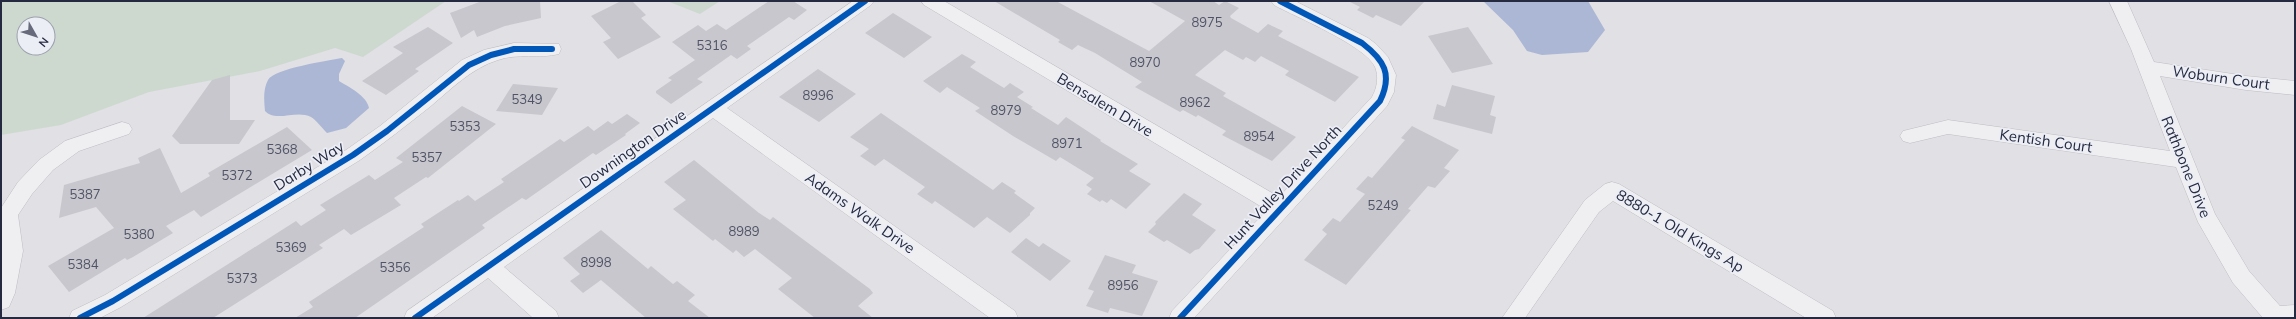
<svg xmlns="http://www.w3.org/2000/svg" width="2296" height="319" font-family="Mulish,sans-serif">
<style>
.green{fill:#cdd9cf;fill-rule:evenodd}
.water{fill:#abb7d4}
.building{fill:#c7c7cd}
.lines{fill:none;stroke-linecap:round;stroke-linejoin:round}
.street-casing{stroke:#bdbdc3;stroke-width:1}
.street{fill:#efeff2;fill-rule:evenodd}
.cycleway-casing{stroke:#eceef6;stroke-width:8}
.cycleway{stroke:#0057b8;stroke-width:6}
.labels{text-anchor:middle;stroke-width:3.5;stroke-linejoin:round;paint-order:stroke}
.number-label{font-size:13px;fill:#4f5365}
.street-label{font-size:15px;fill:#252a40;stroke:#eceef6}
</style>
<rect width="100%" height="100%" fill="#e0e0e5"/>
<!-- green -->
<path class="green" d="M1 1H446L363 57 335 48 260 71 149 92 61 125 1 135ZM24 24H48V48H24Z
M667 1H720L700 14Z"/>
<!-- water -->
<path class="water" d="M1483 1H1588L1605 30 1588 52 1542 55 1527 51 1513 30Z
M342 58 345 61 339 74V81C349 87 367 96 369 108L346 128 327 133C322 128 316 120 311 117 296 109 276 123 265 111 264 101 263 89 268 80 275 68 328 61 342 58Z"/>
<!-- building -->
<path class="building" d="M482 1H540L541 18 505 26 477 37 474 30 461 38 450 13Z
M621 1H632L646 15 641 18 661 37 618 59 603 42 611 38 591 16Z
M769 1H793L807 10 794 20 789 17 747 46 751 49 737 59 731 55 697 79 703 82 671 104 656 93V91L672 80 668 78 695 60 672 42 698 25 706 31 717 24 726 30Z
M994 1H1056L1149 51 1185 21 1149 1H1213L1219 5 1225 1 1239 8 1230 16 1231 18 1258 33 1268 24 1283 31 1278 36 1359 77 1335 102 1285 75 1289 71 1261 56 1255 62 1246 57 1243 60 1225 50 1195 75 1226 93 1223 96 1296 137 1272 161 1222 135 1226 131 1198 115 1196 117 1183 110 1180 112 1135 87 1142 82 1095 53 1078 45 1072 50 1058 42 1060 40Z
M1348 1H1425L1401 26 1376 15 1373 18 1357 10 1360 7Z
M893 13 932 37 904 58 865 33Z
M428 27 453 43 415 69 419 71 386 95 362 81 403 53 393 47Z
M1468 27 1493 64 1452 73 1428 36Z
M962 54 976 62 970 67 1004 88 1010 83 1024 92 1017 97 1033 107 1031 108 1058 125 1066 117 1101 140 1100 141 1138 164 1129 171 1151 184 1126 209 1111 199 1107 203 1102 200 1100 202 1087 194 1092 189 1086 185 1094 178 1060 157 1056 161 1013 136 975 111 980 108 947 87 940 93 923 81Z
M818 69 856 94 819 122 779 97Z
M230 75V120H255L239 144H180L172 136 212 80Z
M513 84 558 88 542 115 496 111Z
M1452 85 1495 96 1490 115 1496 117 1492 134 1433 119 1437 104 1445 107Z
M462 106 496 124 428 178 426 177 394 198 401 205 351 235 344 229 319 245 323 248 213 318H143L296 221 301 226 326 210 320 205 369 175 375 180 403 162 396 158Z
M881 113 993 190 1002 182 1016 191 1014 193 1035 208 1030 213V215L1010 233 987 217 974 228 935 201 932 204 917 194 925 187 884 159 875 166 860 156 869 149 850 137Z
M627 114 640 123 625 134 626 135 596 155 593 153 526 200 522 198 482 225 485 228 355 318H295L313 307 309 302 424 227 421 224 458 200 459 201 468 195 475 201 504 182 501 179 560 139 564 142 588 126 594 131 608 121 612 124Z
M1412 126 1459 150 1444 168 1450 171 1435 188 1428 186 1408 209 1411 210 1346 285 1304 260 1327 234 1322 230 1333 218 1340 222 1365 194 1356 189 1368 176 1372 178 1405 140 1401 138Z
M287 127 312 150 201 217 194 210 166 226 173 233 133 257 127 260 125 258 69 292 48 266 114 228 96 207 59 218 64 185 140 163 138 158 160 148 181 193 210 176 208 173Z
M694 160 759 213 770 220 773 217 870 289 873 293 858 306 873 318H815L778 289 792 278 755 249 744 257 736 250 733 253 715 239 713 241 673 209 686 200 664 182Z
M1184 193 1202 204 1192 215 1216 230 1199 249 1195 250 1190 254 1167 240 1164 242 1148 232 1156 224 1155 222Z
M601 230 648 269 651 266 673 284 677 281 695 295 688 301 710 318H646L601 280 583 293 570 281 580 274 563 258Z
M1026 238 1039 247 1043 243 1071 261 1050 281 1011 252Z
M1105 255 1136 265 1132 273 1158 281 1142 316 1110 308 1108 313 1086 306 1094 291 1088 289Z"/>
<g class="lines">
<defs>
<path id="street" d="M853 1H874L871 5 727 108 1015 311 1018 318H990L713 118 504 267 556 311 559 318H533L488 278 432 318H404L407 311Z
M921 1H944L1279 197 1372 97C1377 88 1379 77 1375 67 1366 46 1296 17 1274 5L1271 1H1295L1368 38 1376 44 1388 57 1396 75 1394 92 1387 106 1194 318H1169L1172 311 1267 210 924 5Z
M2109 1H2127L2154 62 2246 76 2295 81V95L2246 90 2160 76 2215 214 2249 271 2280 306 2295 305V318H2263L2233 283 2198 222 2176 167 1948 134 1910 143 1903 141 1900 136 1903 131 1948 120 2170 151 2131 49Z
M514 43 559 44 561 49 559 54C539 59 518 53 498 60 472 68 451 89 431 106 407 125 384 143 360 160L121 307 100 318H69L72 311 105 295 346 150 380 126 462 60 484 50Z
M122 122 129 124 132 129 129 134 79 151 53 170 32 194 18 215 23 251 15 293 9 307 1 310V208L18 182 39 160 65 141Z
M1612 182 1619 184 1833 311 1836 318H1806L1613 201 1599 212 1525 318H1502L1585 200 1605 184Z"/>
</defs>
<!-- street casing -->
<use href="#street" class="street-casing"/>
<!-- street -->
<use href="#street" class="street"/>
<defs>
<path id="cycleway" d="M80 318 113 301 353 155 387 131 469 65 491 55 514 49H552
M415 318 865 1
M1180 318 1380 101C1393 74 1384 60 1362 43L1280 1"/>
</defs>
<!-- cycleway casing -->
<use href="#cycleway" class="cycleway-casing"/>
<!-- cycleway -->
<use href="#cycleway" class="cycleway"/>
</g>
<g class="labels">
<!-- number labels -->
<g class="number-label">
<text x="1207" y="27">8975</text>
<text x="712" y="50">5316</text>
<text x="1145" y="67">8970</text>
<text x="818" y="100">8996</text>
<text x="527" y="104">5349</text>
<text x="1195" y="107">8962</text>
<text x="1006" y="115">8979</text>
<text x="465" y="131">5353</text>
<text x="1259" y="141">8954</text>
<text x="1067" y="148">8971</text>
<text x="282" y="154">5368</text>
<text x="427" y="162">5357</text>
<text x="237" y="180">5372</text>
<text x="85" y="199">5387</text>
<text x="1383" y="210">5249</text>
<text x="744" y="236">8989</text>
<text x="139" y="239">5380</text>
<text x="291" y="252">5369</text>
<text x="596" y="267">8998</text>
<text x="83" y="269">5384</text>
<text x="395" y="272">5356</text>
<text x="242" y="283">5373</text>
<text x="1123" y="290">8956</text>
</g>
<!-- street labels -->
<g class="street-label">
<text transform="translate(2221 78) rotate(8)" y="5">Woburn Court</text>
<text transform="translate(1105 105) rotate(31)" y="5">Bensalem Drive</text>
<text transform="translate(2046 141) rotate(8)" y="5">Kentish Court</text>
<text transform="translate(633 149) rotate(-35)" y="5">Downington Drive</text>
<text transform="translate(309 166) rotate(-32)" y="5">Darby Way</text>
<text transform="translate(2186 167) rotate(68)" y="5">Rathbone Drive</text>
<text transform="translate(1283 187) rotate(-47)" y="5">Hunt Valley Drive North</text>
<text transform="translate(860 213) rotate(35)" y="5">Adams Walk Drive</text>
<text transform="translate(1680 231) rotate(31)" y="5">8880-1 Old Kings Ap</text>
</g>
</g>
<!-- border -->
<rect width="2296" height="319" fill="none" stroke="#252a40" stroke-width="4"/>
<!-- north arrow -->
<g transform="translate(36 36) rotate(129)"><circle r="19" fill="#eceef6" stroke="#9ca0ad"/>
<path d="M0-3L7 15L0 10L-7 15Z" fill="#666a7a"/>
<text y="-6" font-size="11" font-weight="bold" text-anchor="middle" fill="#252a40">N</text>
</g>
</svg>
